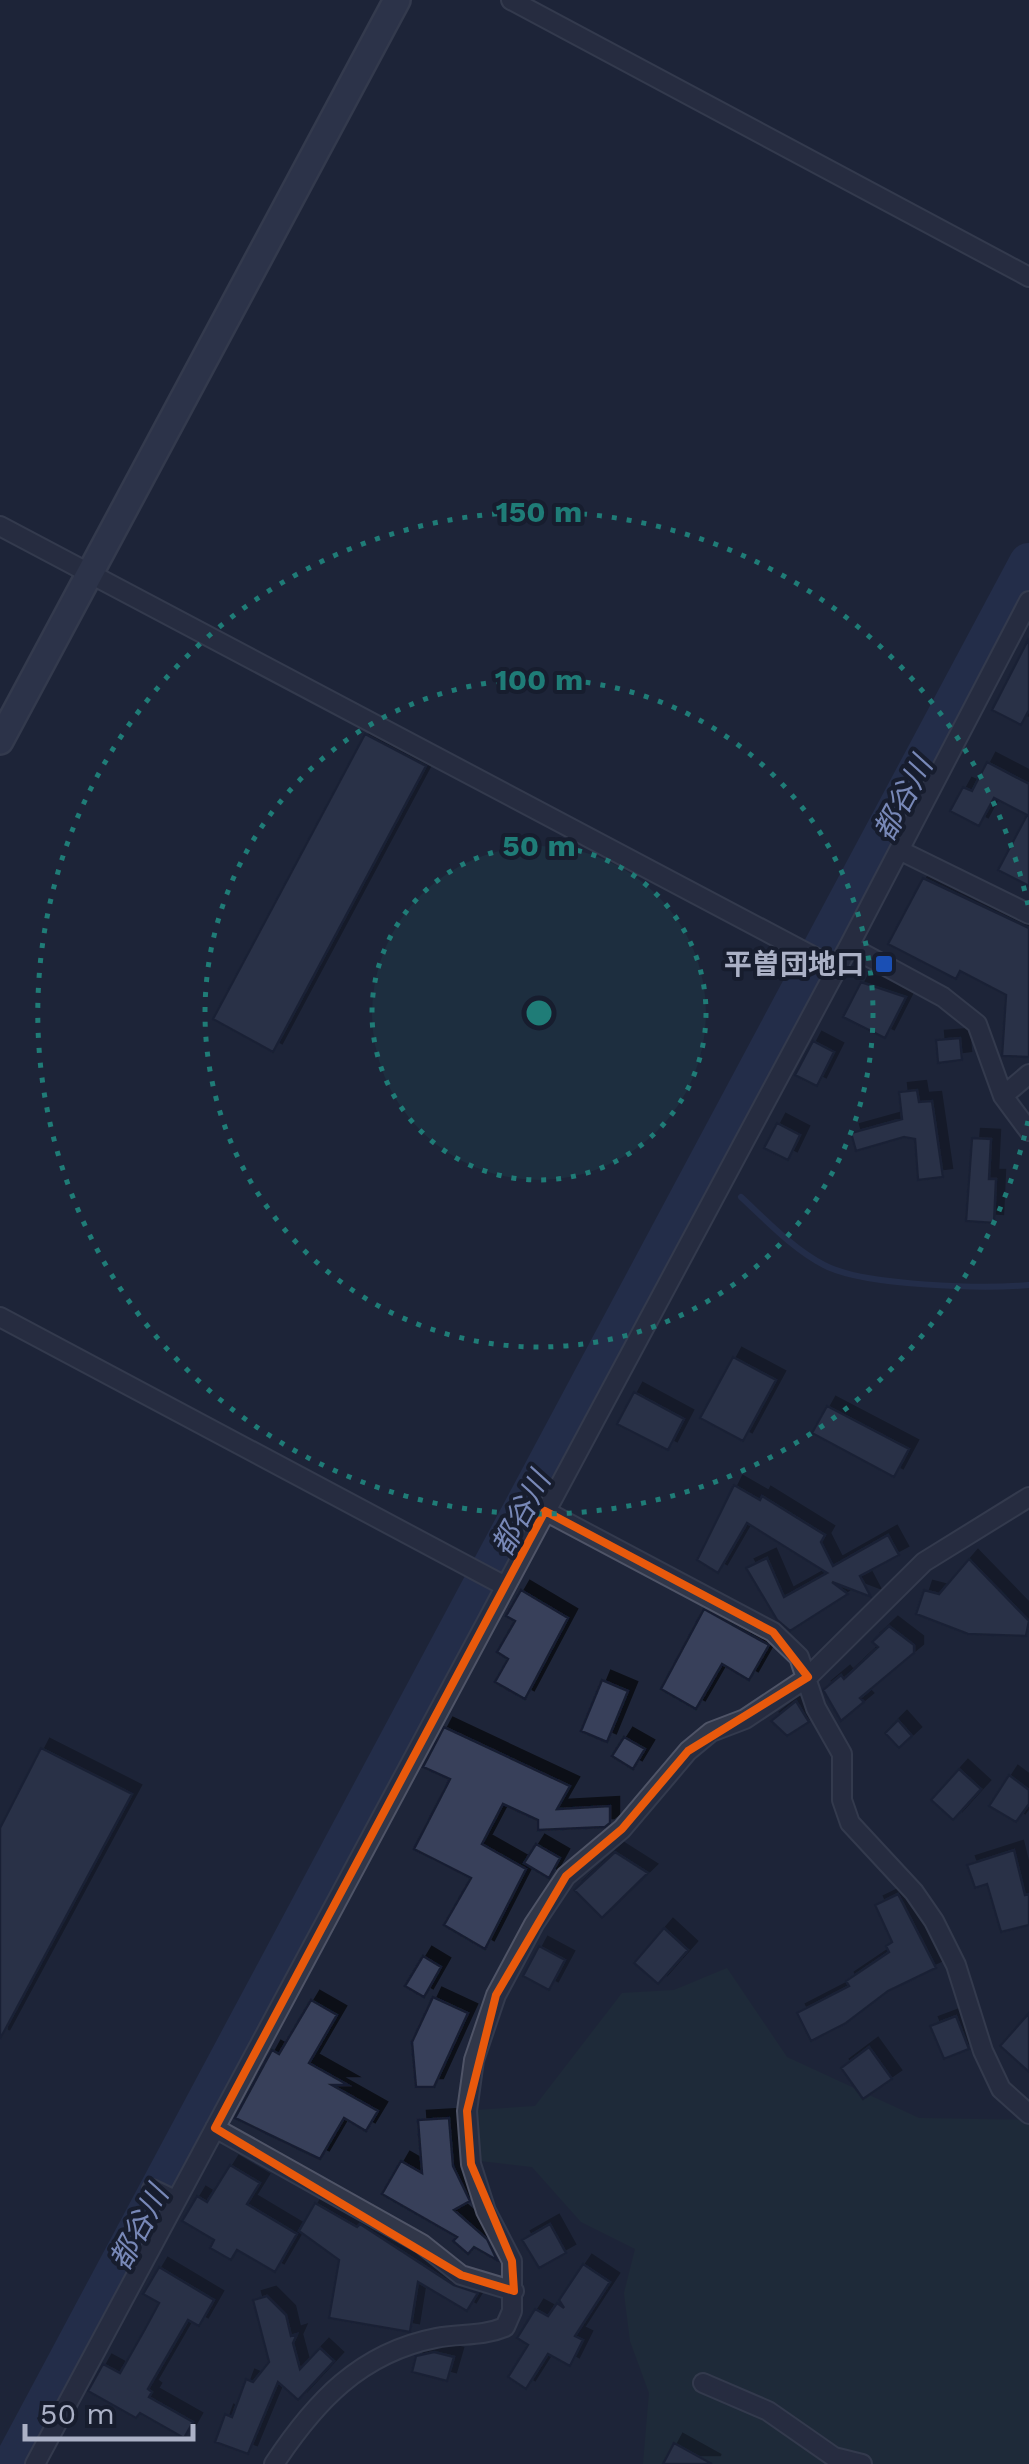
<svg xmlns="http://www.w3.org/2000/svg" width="1029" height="2464" font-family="'Work Sans','Noto Sans JP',sans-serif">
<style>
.green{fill:#20323a}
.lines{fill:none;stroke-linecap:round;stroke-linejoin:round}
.stream{stroke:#2c385e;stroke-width:6}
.river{stroke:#2c385e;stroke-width:40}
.building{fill:#39415a;stroke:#191f30;stroke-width:2.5;filter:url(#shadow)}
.street-casing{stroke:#4f5467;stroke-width:22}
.secondary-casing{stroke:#4f5467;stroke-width:30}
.street{stroke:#313749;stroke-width:18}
.secondary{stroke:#3f455d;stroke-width:25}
.marked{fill:none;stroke:#e8590c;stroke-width:8;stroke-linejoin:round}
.ring{fill:none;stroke:#1f7c77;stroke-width:5;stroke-dasharray:5 10}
.transit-dot{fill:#1a4fb4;stroke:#171d2e;stroke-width:4}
.labels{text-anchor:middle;stroke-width:8;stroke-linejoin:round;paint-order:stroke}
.poi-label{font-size:28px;font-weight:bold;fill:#abb1c6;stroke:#171d2e;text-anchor:end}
.water-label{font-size:30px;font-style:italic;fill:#7888b7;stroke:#171d2e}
.centre{fill:#1f7c77;stroke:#171d2e;stroke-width:5}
.ring-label{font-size:30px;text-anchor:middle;font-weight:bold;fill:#1f7c77;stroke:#171d2e;stroke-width:8;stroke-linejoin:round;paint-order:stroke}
</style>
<defs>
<filter id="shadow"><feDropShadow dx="9" dy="-9" stdDeviation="0" flood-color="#0009"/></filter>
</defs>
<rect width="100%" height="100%" fill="#1e2539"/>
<!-- green -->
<path class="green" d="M727 1968 787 2057 919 2118 1029 2120V2464H643L649 2393 630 2341 624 2293 635 2249 581 2222 532 2167 481 2161 475 2110 535 2106 622 1993 674 1990Z"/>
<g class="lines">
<!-- stream -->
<path class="stream" d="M741 1197C766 1220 793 1249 824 1265 863 1286 984 1289 1029 1285"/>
<!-- river -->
<path class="river" d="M13 2464 1029 563"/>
</g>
<!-- building -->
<path class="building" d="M1029 638V710L1021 725 992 710Z
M365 734 426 766 273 1052 213 1019Z
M987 762 1029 784V886L998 870 1027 815 994 798 979 826 950 811 963 787 972 791Z
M923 878 1029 928V1057L1002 1056 1006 995 960 971 956 979 888 944Z
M861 982 906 997 885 1038 843 1017Z
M960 1038 962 1060 938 1063 936 1040Z
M813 1041 834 1052 817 1086 795 1075Z
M917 1090 919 1102 932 1101 943 1177 918 1180 915 1139 904 1137 856 1151 851 1133 902 1119 899 1092Z
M777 1123 800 1135 788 1160 764 1148Z
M972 1138 991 1139 989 1179H996L994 1223 966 1221Z
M733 1357 776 1380 743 1441 700 1418Z
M634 1392 684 1419 668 1450 617 1424Z
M827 1406 909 1449 894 1477 812 1433Z
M734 1485 760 1500 762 1496 825 1535 821 1542 833 1566 888 1535 899 1555 860 1576 871 1597 832 1582 848 1594 790 1631 777 1620 746 1568 767 1558 784 1597 827 1573 747 1523 718 1573 697 1560Z
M969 1559 1029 1621 1026 1636 968 1634 916 1614 924 1590 939 1594Z
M521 1590 568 1618 525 1699 495 1682 508 1659 497 1652 515 1621 506 1616Z
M704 1609 769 1645 749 1680 722 1664 696 1709 661 1689Z
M889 1626 914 1645V1653L860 1698 864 1702 841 1721 823 1690 841 1675 844 1679 878 1647 872 1642Z
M602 1680 628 1691 607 1742 581 1731Z
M796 1701 809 1722 787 1736 771 1721Z
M898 1720 912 1736 899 1748 885 1733Z
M444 1727 570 1786 557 1809 610 1806V1823L605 1827 538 1830V1820L503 1804 482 1844 526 1869 485 1949 444 1925 471 1878 414 1849 450 1779 423 1767Z
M624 1737 645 1749 633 1769 612 1756Z
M41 1748 132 1794 0 2039V1828Z
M959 1769 981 1789 953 1820 931 1800Z
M1009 1775 1029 1790V1804L1016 1822 989 1806Z
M536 1844 560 1858 549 1878 524 1863Z
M1014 1850 1025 1895 1029 1894V1925L1001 1932 987 1884 975 1888 967 1865Z
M615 1852 648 1873 602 1918 574 1890Z
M898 1894 936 1968 888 1991 846 2023 811 2041 797 2013 849 1986 846 1981 889 1952 886 1946 892 1942 875 1905Z
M664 1928 688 1950 658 1984 634 1963Z
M539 1946 565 1960 549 1990 523 1976Z
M423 1956 441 1967 424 1997 405 1986Z
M433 1997 468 2013 434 2087H416L412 2042Z
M311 2000 337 2015 309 2063 348 2085H332L378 2111 366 2131 344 2118 320 2159 235 2118 272 2050 279 2054Z
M1029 2013V2072L1000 2046Z
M956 2016 969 2049 944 2059 930 2026Z
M869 2047 892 2079 863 2099 841 2068Z
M449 2118 453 2166 470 2201 454 2210 487 2239 497 2260 474 2247 468 2254 453 2241 457 2237 382 2194 401 2161 422 2173 418 2120Z
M230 2165 260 2183 247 2204 297 2234 275 2272 237 2250 231 2260 210 2248 214 2240 182 2221 197 2196 207 2202Z
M315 2203 357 2227 360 2224 454 2285 478 2293 467 2311 418 2282 410 2332 329 2318 339 2260 299 2231Z
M550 2224 566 2253 539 2268 522 2240Z
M583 2264 610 2282 575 2336 583 2340 570 2366 548 2354 526 2389 508 2377 528 2345 517 2338 535 2309 548 2316 557 2303 564 2308 559 2300Z
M159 2267 214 2300 199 2326 188 2320 148 2389 152 2392 149 2397 193 2422 184 2438 140 2413 136 2418 88 2391 103 2364 120 2373 145 2329 159 2303 143 2294Z
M267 2296 286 2315 291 2336 297 2334 293 2343 300 2369 320 2348 334 2361 298 2400 278 2382 248 2454 215 2442 225 2414 232 2417 246 2379 253 2382 269 2362 253 2300Z
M434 2352 454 2357 447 2381 412 2372 416 2356Z
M674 2443 712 2464H663Z"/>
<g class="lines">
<defs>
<path id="street" d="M511 0 1029 277
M0 526 837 969
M899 850 1029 914
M849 946 943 997 977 1024 1003 1096 1029 1131
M1003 1096 1029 1074
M0 1317 505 1586
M545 1511 773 1632 799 1657 816 1708 842 1754V1800L850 1823 914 1892 934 1921 956 1965 983 2051 1001 2089 1029 2114
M215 2128 422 2244 461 2275 514 2291
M152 2189 175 2200
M703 2383 768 2411 834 2457 862 2464
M35 2464 849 946 1029 601
M274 2464C315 2402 360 2353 436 2338 460 2333 481 2337 505 2327L512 2311V2261L486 2211 471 2164 467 2111 474 2060 496 1995 534 1924 566 1876 622 1829 688 1751 711 1732 745 1719 808 1677 924 1562 1029 1497"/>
<path id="secondary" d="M0 741 397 0"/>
</defs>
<!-- street casing -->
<use href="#street" class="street-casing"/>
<!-- secondary casing -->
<use href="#secondary" class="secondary-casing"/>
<!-- street -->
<use href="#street" class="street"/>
<!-- secondary -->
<use href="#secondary" class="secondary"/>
</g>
<!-- marked area -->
<path d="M0 0H1029V2464H0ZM545 1511 773 1632 808 1677 688 1751 622 1829 566 1876 496 1995 467 2111 471 2164 512 2261 514 2291 461 2275 215 2128Z" fill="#1e2539" fill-opacity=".55" fill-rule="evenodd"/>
<path class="marked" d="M545 1511 773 1632 808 1677 688 1751 622 1829 566 1876 496 1995 467 2111 471 2164 512 2261 514 2291 461 2275 215 2128Z"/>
<!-- distance rings -->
<circle cx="539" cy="1013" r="167" fill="#1f7c77" fill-opacity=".12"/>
<g class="ring">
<circle cx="539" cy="1013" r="167"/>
<circle cx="539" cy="1013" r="334"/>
<path d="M1028 1121A501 501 0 1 1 1028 905"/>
</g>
<!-- markers -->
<rect class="transit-dot" x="874" y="954" width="20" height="20" rx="5"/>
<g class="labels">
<!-- poi labels -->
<g class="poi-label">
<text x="864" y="974">平曽団地口</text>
</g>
<!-- water labels -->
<g class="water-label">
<text transform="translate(903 799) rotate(-62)" y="10">都谷川</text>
<text transform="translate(521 1514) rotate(-62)" y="10">都谷川</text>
<text transform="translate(139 2228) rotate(-62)" y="10">都谷川</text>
</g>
</g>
<circle cx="539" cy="1013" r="15" class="centre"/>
<g class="ring-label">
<text x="539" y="522">150 m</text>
<text x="539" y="690">100 m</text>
<text x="539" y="856">50 m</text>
</g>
<!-- scale -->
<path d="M25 2424v15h168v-15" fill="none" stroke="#abb1c6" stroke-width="5"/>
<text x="40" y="2424" font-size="30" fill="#abb1c6" stroke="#171d2e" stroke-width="8" paint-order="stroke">50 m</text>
</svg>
